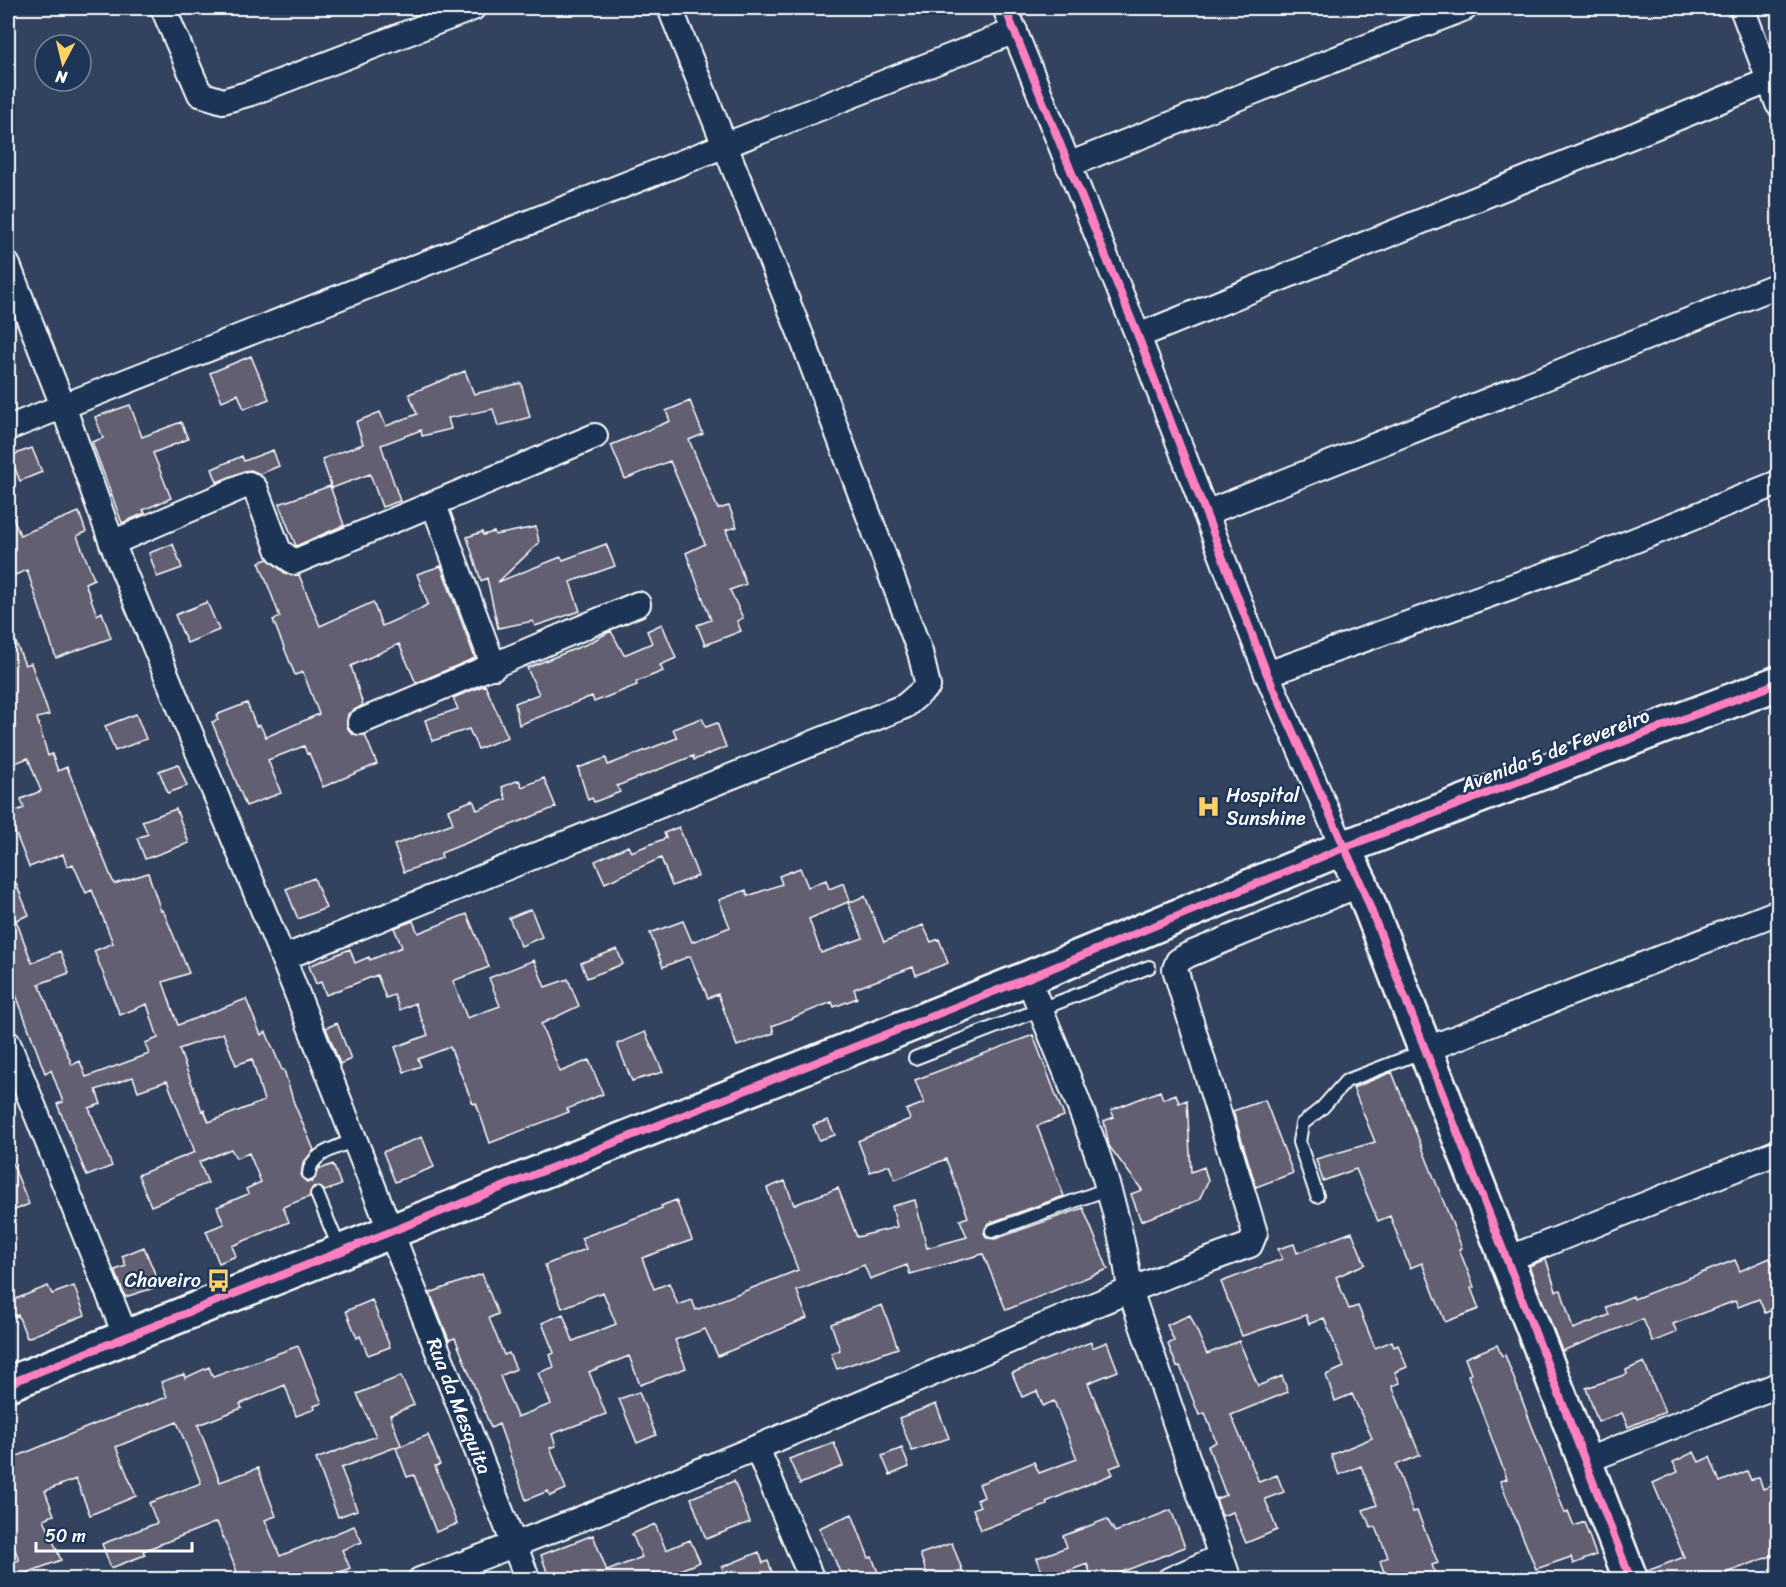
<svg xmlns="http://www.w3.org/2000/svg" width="1786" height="1587" font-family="Sriracha,sans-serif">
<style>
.building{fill:#645f72;stroke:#fff;stroke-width:1.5;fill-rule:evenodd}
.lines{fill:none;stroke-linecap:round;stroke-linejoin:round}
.lane-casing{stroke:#fff;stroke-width:16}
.street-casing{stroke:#fff;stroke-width:28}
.secondary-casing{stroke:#fff;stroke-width:38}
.lane{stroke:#1d3557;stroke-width:12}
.street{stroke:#1d3557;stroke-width:24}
.secondary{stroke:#1d3557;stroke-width:33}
.cycleway-casing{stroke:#1d3557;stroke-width:11}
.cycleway{stroke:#ff80c0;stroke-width:8}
.labels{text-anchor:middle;stroke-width:4.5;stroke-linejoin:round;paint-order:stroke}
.street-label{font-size:20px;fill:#fff;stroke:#1d3557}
.poi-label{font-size:20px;fill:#fff;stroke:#1d3557;text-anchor:start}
</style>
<rect width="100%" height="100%" fill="#32425f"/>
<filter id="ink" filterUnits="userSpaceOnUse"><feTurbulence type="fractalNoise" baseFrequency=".0167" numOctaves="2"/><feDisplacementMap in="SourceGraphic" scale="12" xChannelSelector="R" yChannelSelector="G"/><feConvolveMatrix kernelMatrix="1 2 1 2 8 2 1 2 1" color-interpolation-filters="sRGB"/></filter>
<g filter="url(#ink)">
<!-- building -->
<path class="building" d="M251 356 269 399 244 409 238 394 222 401 210 373Z
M465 371 474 394 521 383 530 417 498 426 493 409 448 418 451 429 422 436 421 430 381 445 400 501 382 507 370 474 332 488 322 459 363 444 356 422 380 412 386 426 417 414 409 394Z
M690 401 703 434 689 440 718 509 729 506 737 527 726 530 746 584 730 590 743 618 737 621 741 631 705 645 697 625 711 620 686 553 705 544 670 461 625 479 611 445 670 421 666 411Z
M130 405 142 437 181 422 188 439 153 453 171 498 143 510 145 513 122 523 92 442 103 438 95 417Z
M32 448 42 472 20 481 10 456Z
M273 450 279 466 260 474 251 470 244 471 217 482 212 469 242 456 244 461Z
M330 486 344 525 296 546 279 504Z
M8 505 20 535 79 512 86 532 77 536 94 579 85 583 97 615 102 612 111 638 56 658 27 570 8 578Z
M536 527 539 543 498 582 561 557 563 560 606 544 615 566 570 582 580 611 535 626 533 621 498 628 487 578 481 581 467 537 482 532 483 535 494 532 495 535Z
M173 544 182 568 157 577 149 553Z
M268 559 286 574 299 575 320 626 373 602 382 626 420 609 428 604 417 574 441 566 475 658 416 683 399 644 351 666 363 705 348 714 347 727 352 734 365 735 377 764 323 787 309 753 307 754 304 746 268 760 281 793 246 806 212 722 218 720 216 715 247 703 256 726 260 725 266 737 319 714 303 672 295 675 273 620 280 617 259 562Z
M207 602 219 630 187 643 175 615Z
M8 623 25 665 31 663 49 715 37 718 48 756 52 754 58 771 67 767 114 884 148 873 161 911 163 910 189 973 163 982 178 1025 246 999 261 1035 266 1032 282 1070H284L294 1103 314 1150 303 1163 301 1177 307 1182H312L320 1166 321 1169 333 1164 341 1185 325 1191 319 1186 313 1187 309 1197 283 1207 289 1222 232 1246 236 1256 219 1263 206 1231 224 1224 217 1207 248 1194 246 1189 261 1182 249 1153 236 1158 231 1149 199 1162 208 1183 151 1206 138 1175 195 1152 167 1081 138 1091 133 1077 96 1090 101 1104 89 1108 112 1166 87 1176 57 1104 63 1102 51 1070 45 1073 8 973V864L29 915 16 920 32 963 60 951 69 973 39 984 72 1065 80 1061 86 1077 149 1054 145 1043 158 1038 147 1004 120 1015 94 951 113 943 92 890 86 893 73 864 67 867 63 854 29 867 8 814 24 808 21 799 41 791 28 758 8 766ZM223 1033 236 1065 252 1059 264 1101 209 1122 204 1110 202 1111 179 1049Z
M662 624 676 658 660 665 663 671 636 682 637 685 594 702 592 696 519 725 515 703 539 694 527 668 587 644 611 631 624 655 652 643 647 631Z
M485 685 508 737 478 749 469 729 432 741 425 720 458 709 453 698Z
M136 714 146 739 115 751 105 726Z
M702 718 706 727 717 723 726 747 694 760 693 756 617 786 620 792 594 802 592 798 588 800 578 768 606 758 608 765 677 738 673 729Z
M178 764 187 786 168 793 159 771Z
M544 778 556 807 441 853 442 858 404 872 394 845 453 823 448 810 473 800 477 810 506 799 502 787 519 780 522 787Z
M176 809 189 843 145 859 137 838 148 834 142 821Z
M679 827 698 876 672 886 661 858 605 883 595 861 628 846 631 852 666 838 664 833Z
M800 868 808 887 826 880 829 889 844 883 850 901 809 919 821 953 863 938 848 903 865 896 884 942 923 925 931 942 939 939 948 963 916 975 913 967 854 989 857 998 834 1007 832 1002 772 1026 774 1033 737 1046 718 994 708 998 690 956 663 967 650 933 683 921 692 942 730 927 719 900 746 890 748 896 782 884 779 876Z
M314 878 326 908 298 919 286 889Z
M531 909 542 937 521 946 509 918Z
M467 914 489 967 453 981 467 1018 500 1006 489 978 534 960 545 987 568 979 579 1006 541 1024 560 1072 589 1060 603 1094 567 1109 569 1112 490 1143 476 1103 473 1104 450 1047 418 1059 421 1066 404 1072 395 1047 428 1035 415 1003 400 1010 394 995 386 998 377 975 326 995 321 982 316 984 309 966 350 949 355 963 369 957 370 960 402 947 394 928 413 921 418 933Z
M617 949 623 964 587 978 581 963Z
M337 1023 351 1059 340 1064 326 1028Z
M645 1032 663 1072 632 1081 617 1044Z
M1033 1035 1064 1116 1037 1126 1064 1196 989 1223 984 1233 987 1238 995 1239 1083 1208 1108 1269 1006 1310 983 1254 910 1274 907 1265 870 1279 864 1265 797 1291 807 1318 718 1356 705 1329 675 1340 686 1368 640 1385 629 1356 589 1372 606 1414 552 1434 556 1446 550 1448 566 1489 550 1496 548 1491 526 1500 499 1424 491 1428 455 1338 449 1340 430 1293 482 1274 498 1314 489 1318 504 1355 509 1353 516 1369 500 1376 517 1417 551 1404 538 1373 554 1367 550 1355 554 1353 542 1323 563 1314 573 1341 616 1324 603 1292 562 1308 545 1265 586 1249 581 1238 662 1208 661 1206 676 1200 692 1240 642 1258 654 1289 669 1283 678 1305 692 1300 696 1310 798 1270 767 1188 785 1181 794 1205 838 1188 857 1237 897 1227 892 1206 915 1200 927 1248 967 1237 960 1220 968 1217 946 1159 895 1180 889 1165 870 1172 858 1141 910 1119 906 1110 924 1103 915 1080Z
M1392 1072 1462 1248 1459 1249 1474 1287 1471 1288 1479 1309 1445 1322 1422 1263 1410 1268 1390 1216 1378 1221 1356 1169 1323 1181 1316 1159 1375 1142 1353 1088Z
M1160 1091 1163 1099 1176 1094 1179 1103 1187 1100 1191 1172 1204 1167 1208 1181 1199 1200 1141 1221 1131 1194 1142 1190 1109 1146 1104 1121 1114 1117 1111 1110Z
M1265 1100 1293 1173 1256 1187 1233 1111Z
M828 1120 835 1135 819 1140 813 1125Z
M422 1137 434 1167 395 1182 383 1152Z
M8 1153 29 1204 8 1213Z
M1352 1232 1365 1264 1336 1277 1349 1309 1358 1306 1375 1348 1392 1341 1394 1347 1398 1345 1407 1367 1395 1372 1400 1383 1392 1386 1420 1455 1396 1465 1413 1512 1417 1511 1438 1563 1432 1565 1438 1580H1387L1380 1561 1388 1557 1376 1527 1371 1528 1363 1510 1377 1505 1361 1466 1339 1475 1331 1455 1372 1438 1352 1394 1335 1401 1326 1375 1344 1367 1324 1318 1309 1324 1306 1315 1242 1336 1221 1282 1282 1259 1278 1249 1294 1244 1297 1253Z
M144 1247 160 1286 125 1297 115 1270 126 1266 122 1256Z
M1770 1258 1779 1278V1307L1765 1313 1759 1299 1738 1307 1735 1301 1673 1324 1677 1332 1653 1342 1643 1319 1562 1351 1529 1266 1546 1259 1556 1291 1561 1290 1573 1329 1609 1315 1606 1307 1633 1296 1634 1299 1735 1260 1740 1271Z
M48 1286 52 1294 74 1286 85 1315 27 1338 18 1315 8 1319V1302Z
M372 1300 390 1347 368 1355 360 1336 357 1338 346 1311Z
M882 1305 898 1348 837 1369 831 1354 840 1350 831 1324Z
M1190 1315 1207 1354 1239 1341 1258 1386 1282 1376 1288 1392 1231 1415 1259 1482 1277 1475 1284 1492 1265 1499 1277 1530 1246 1543 1233 1512 1222 1516 1216 1499 1226 1495 1208 1446 1216 1442 1205 1413 1199 1415 1180 1366 1177 1367 1168 1344 1174 1341 1167 1325Z
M1091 1342 1092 1348 1107 1342 1118 1371 1088 1383 1121 1464 1110 1468 1113 1474 1046 1502 1047 1505 981 1530 973 1509 980 1506 977 1500 984 1497 979 1484 1034 1462 1039 1473 1077 1459 1054 1401 1043 1406 1037 1391 1022 1397 1012 1373Z
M1497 1345 1502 1356 1505 1355 1565 1513 1568 1511 1574 1526 1584 1522 1596 1555 1573 1564 1571 1557 1536 1569 1500 1481 1507 1479 1468 1375 1471 1374 1465 1358Z
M298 1346 322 1403 314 1406 315 1409 296 1416 285 1385 240 1404 242 1408 198 1425 220 1482 258 1468 276 1516 265 1520 280 1556 354 1526 362 1542 342 1550 350 1568 321 1580H254L252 1573 239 1577 217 1522 143 1551 145 1555 111 1568 102 1544 157 1523 149 1503 201 1483 177 1422 116 1447 136 1496 90 1515 76 1479 45 1491 54 1515 44 1519 61 1560 8 1580V1564L19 1560 8 1531V1460L105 1420 167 1397 161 1382 184 1374 185 1378 209 1367 213 1377Z
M1644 1362 1665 1412 1628 1427 1622 1413 1598 1422 1586 1388 1627 1374 1626 1370Z
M401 1376 414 1405 390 1415 401 1445 341 1468 357 1510 338 1517 316 1459 376 1436 357 1394Z
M639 1392 656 1435 637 1443 619 1399Z
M936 1404 949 1438 912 1451 899 1418Z
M428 1435 440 1465 435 1466 457 1524 436 1532 414 1475 407 1477 396 1448Z
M834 1443 843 1466 800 1484 789 1459Z
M902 1448 909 1467 890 1475 882 1456Z
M1694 1452 1699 1462 1710 1457 1720 1482 1747 1471 1751 1480 1759 1477 1763 1489 1779 1483V1553L1726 1573 1729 1580H1649L1647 1571 1684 1557 1653 1483 1678 1472 1673 1462Z
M734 1481 750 1522 706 1539 691 1498Z
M1171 1510 1185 1547 1102 1580H1093L1087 1564 1045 1580 1037 1558 1067 1547 1063 1536 1107 1519 1115 1532Z
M852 1514 869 1558 872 1557 881 1580H843L830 1548 828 1549 819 1528Z
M655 1524 666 1550 690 1540 700 1562 680 1570 684 1580H550L541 1555 593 1535 607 1571 642 1557 632 1534Z
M952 1543 966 1580H929L920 1554Z
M759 1552 763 1563 768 1561 775 1580H726L722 1567Z"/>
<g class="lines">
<defs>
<path id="lane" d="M915 1058 1149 967
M309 1174C310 1153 337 1148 354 1140
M317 1194 340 1250
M1317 1196 1299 1142 1302 1124 1322 1108 1346 1081 1424 1051
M992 1231 1110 1188"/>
<g id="street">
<path d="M163 8 200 94 223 101 251 93 473 8"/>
<path d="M1005 8 1138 336 1267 674 1343 848"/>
<path d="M1742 8 1778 104"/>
<path d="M1068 165 1465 8"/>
<path id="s1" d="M8 265 63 406 112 543 283 958 528 1580"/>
<path d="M1138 336 1778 77"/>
<path d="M8 428 1015 31"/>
<path d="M434 505 494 667"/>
<path d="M1206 513 1778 285"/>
<path d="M112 543 249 484 255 488 279 551 294 562 595 436"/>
<path d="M1267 674 1578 563 1778 483"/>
<path d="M360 722 638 604"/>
<path d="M283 958 905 706 928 686 920 652 802 338 670 8"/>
<path d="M1028 978C1068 1080 1117 1181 1130 1290L1229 1580"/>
<path d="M8 1043 126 1337"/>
<path d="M1425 1050 1778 912"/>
<path d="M1505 1260 1778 1152"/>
<path d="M757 1448 812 1580"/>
<path d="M1585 1461 1778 1385"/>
<path d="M420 1580C584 1520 745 1453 905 1385 1019 1337 1133 1286 1250 1245L1255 1233 1175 969 1178 961 1188 955 1361 884"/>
<path d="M1169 1580 1220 1557"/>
</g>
<path id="secondary" d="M1343 848 1361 884 1631 1580
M8 1384 1028 978 1343 848 1778 683"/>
</defs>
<!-- lane casing -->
<use href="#lane" class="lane-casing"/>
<!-- street casing -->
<use href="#street" class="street-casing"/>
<!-- secondary casing -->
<use href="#secondary" class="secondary-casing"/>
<!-- lane -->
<use href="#lane" class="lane"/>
<!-- street -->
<use href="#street" class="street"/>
<!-- secondary -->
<use href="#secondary" class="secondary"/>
<defs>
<path id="cycleway" d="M1005 8 1138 336 1267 674 1361 884 1631 1580
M8 1384 1028 978 1343 848 1778 683"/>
</defs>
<!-- cycleway casing -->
<use href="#cycleway" class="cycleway-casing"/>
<!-- cycleway -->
<use href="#cycleway" class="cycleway"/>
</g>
</g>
<!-- icons -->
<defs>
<symbol id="hospital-bare" viewBox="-9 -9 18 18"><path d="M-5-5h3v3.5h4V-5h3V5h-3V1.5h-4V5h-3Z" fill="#ffd166" stroke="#1d3557" stroke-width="2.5" paint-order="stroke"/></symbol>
<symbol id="bus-bare" viewBox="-9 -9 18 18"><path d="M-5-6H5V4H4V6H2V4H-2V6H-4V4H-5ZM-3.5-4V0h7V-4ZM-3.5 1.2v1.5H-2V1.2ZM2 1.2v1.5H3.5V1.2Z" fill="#ffd166" stroke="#1d3557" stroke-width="2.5" paint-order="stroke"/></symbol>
</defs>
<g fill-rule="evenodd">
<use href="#hospital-bare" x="1192" y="790" width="33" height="33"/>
<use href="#bus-bare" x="202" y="1264" width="33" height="33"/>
</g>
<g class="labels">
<!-- street labels -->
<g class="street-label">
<text transform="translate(1555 750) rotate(-21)" y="7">Avenida 5 de Fevereiro</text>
<text dy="7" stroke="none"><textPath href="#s1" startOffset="1227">Rua da Mesquita</textPath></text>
</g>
<!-- poi labels -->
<g class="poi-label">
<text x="1226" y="802">Hospital<tspan x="1226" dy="23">Sunshine</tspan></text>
<text x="201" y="1287" text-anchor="end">Chaveiro</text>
</g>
</g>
<!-- margin -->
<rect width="1786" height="1587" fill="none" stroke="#1d3557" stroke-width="30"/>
<rect x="15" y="15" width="1756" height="1557" fill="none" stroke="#fff" stroke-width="2" filter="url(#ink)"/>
<!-- north arrow -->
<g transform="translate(63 63) rotate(187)"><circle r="28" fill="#1d3557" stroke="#77869a" stroke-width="1.5"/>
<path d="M0-4.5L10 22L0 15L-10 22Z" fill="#ffd166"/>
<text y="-9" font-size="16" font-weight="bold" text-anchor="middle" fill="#ffffff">N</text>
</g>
<!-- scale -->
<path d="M36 1542v9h156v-9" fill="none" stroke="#ffffff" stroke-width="3"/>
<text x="45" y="1542" font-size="18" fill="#ffffff" stroke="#1d3557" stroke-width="4.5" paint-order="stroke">50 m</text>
</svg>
